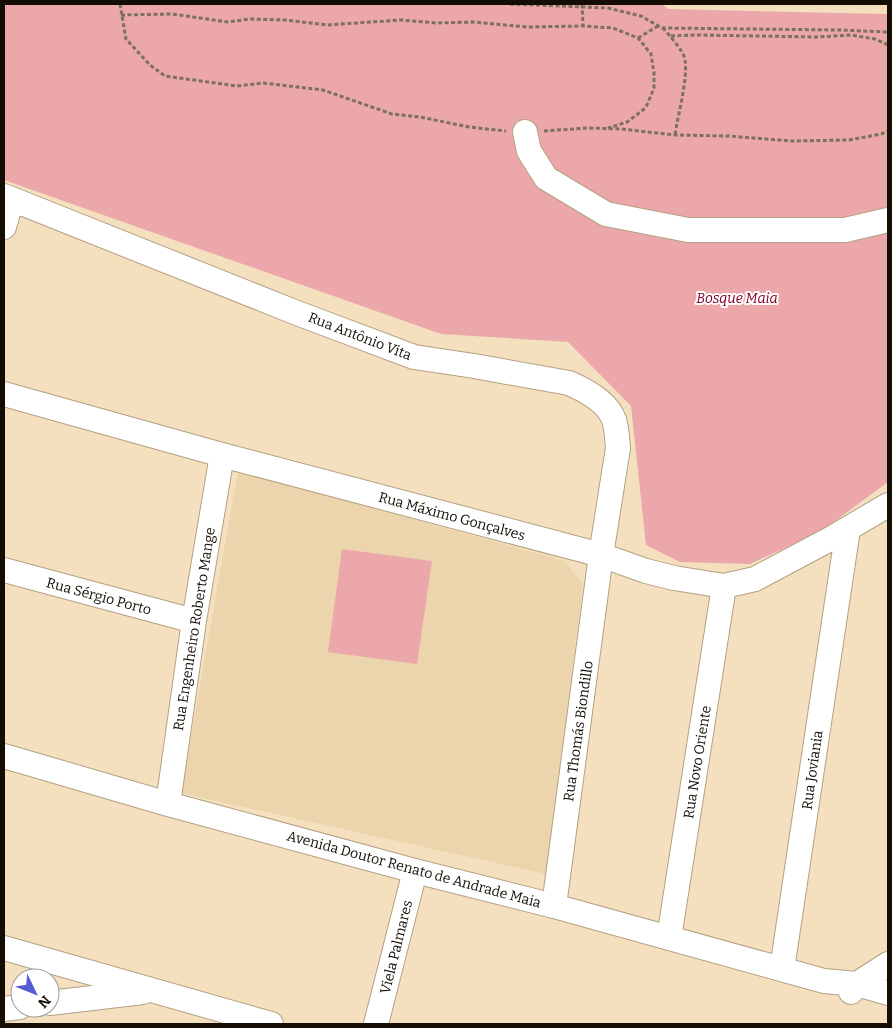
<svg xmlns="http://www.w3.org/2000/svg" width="892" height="1028" font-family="Bitter,serif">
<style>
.built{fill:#ecd4ac}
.green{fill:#eca7ab}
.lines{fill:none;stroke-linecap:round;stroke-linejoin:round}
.minor-casing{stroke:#b4a182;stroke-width:26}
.path{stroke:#7d715c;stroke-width:3;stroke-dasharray:4 2.5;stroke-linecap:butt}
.minor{stroke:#fff;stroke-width:24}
.labels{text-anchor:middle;stroke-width:4;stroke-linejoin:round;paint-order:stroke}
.park-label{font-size:14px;font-style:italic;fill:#830028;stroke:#fff}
.street-label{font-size:14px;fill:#130d03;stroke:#fff}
</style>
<rect width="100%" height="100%" fill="#f4e0bf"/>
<!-- built -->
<path class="built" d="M238 471 564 561 583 584 546 874 181 793Z"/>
<!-- green -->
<path class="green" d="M4 4H662L668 9 888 14V482L820 532 750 564 680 562 646 545 631 406 568 342 441 334 4 180Z
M342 549 432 561 417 664 328 652Z"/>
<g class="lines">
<defs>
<path id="minor" d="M525 132 529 151 546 178 606 214 688 230H845L888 220
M4 196 297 313 414 357 474 366 569 383C585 390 608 402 614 420 617 429 617 438 618 448L601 555 554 906
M4 227 12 199
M4 394 222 455 601 555 646 571 674 578 724 586 755 579 832 538 888 505
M4 570 194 621
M4 756 168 804 415 871 554 906 824 981 857 984 888 993
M168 804 194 621 222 455
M669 938 724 586
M4 948 271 1024
M782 969 848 529
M851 992 857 984 888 964
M50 1003 143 992
M4 1009 20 1007
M376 1024 415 871"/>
</defs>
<!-- minor casing -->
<use href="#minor" class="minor-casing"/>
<!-- path -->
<path class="path" d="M120 4 126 39 150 65 165 76 237 86 263 83 323 90 392 114 420 117 469 127 506 131
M510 4 608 8 641 16 662 28 839 30 888 32
M582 4 583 26
M121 15 172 14 228 22 250 19 285 20 327 25 401 20 437 23 473 22 527 27 583 26 613 28 638 38 651 54 654 73V88L647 105 643 110 627 122 608 128
M663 28C669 35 684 51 685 60 688 80 678 114 675 135
M671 36 696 35 818 37 851 35 875 39 888 45
M638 38 658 26
M544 131 588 128 621 129 675 135 728 136 792 141 849 140 881 134 888 131"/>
<!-- minor -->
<use href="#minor" class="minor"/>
</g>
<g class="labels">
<!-- park labels -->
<g class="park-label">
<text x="737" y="303">Bosque Maia</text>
</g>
<!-- street labels -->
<g class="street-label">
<text transform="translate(360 336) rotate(21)" y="5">Rua Antônio Vita</text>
<text transform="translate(452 516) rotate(15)" y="5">Rua Máximo Gonçalves</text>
<text transform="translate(99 596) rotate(15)" y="5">Rua Sérgio Porto</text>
<text transform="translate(194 629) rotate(-81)" y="5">Rua Engenheiro Roberto Mange</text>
<text transform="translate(578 731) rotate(-82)" y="5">Rua Thomás Biondillo</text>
<text transform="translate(697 762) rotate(-81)" y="5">Rua Novo Oriente</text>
<text transform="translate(812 770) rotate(-82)" y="5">Rua Joviania</text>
<text transform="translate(414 869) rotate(15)" y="5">Avenida Doutor Renato de Andrade Maia</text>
<text transform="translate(396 947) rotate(-76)" y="5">Viela Palmares</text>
</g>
</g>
<!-- border -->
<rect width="892" height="1028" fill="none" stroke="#130d03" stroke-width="10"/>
<!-- north arrow -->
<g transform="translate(35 993) rotate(133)"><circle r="24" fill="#ffffff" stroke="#a19e9a"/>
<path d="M0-4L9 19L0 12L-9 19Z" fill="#565dd4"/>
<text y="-8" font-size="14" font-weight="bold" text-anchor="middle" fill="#130d03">N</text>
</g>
</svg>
